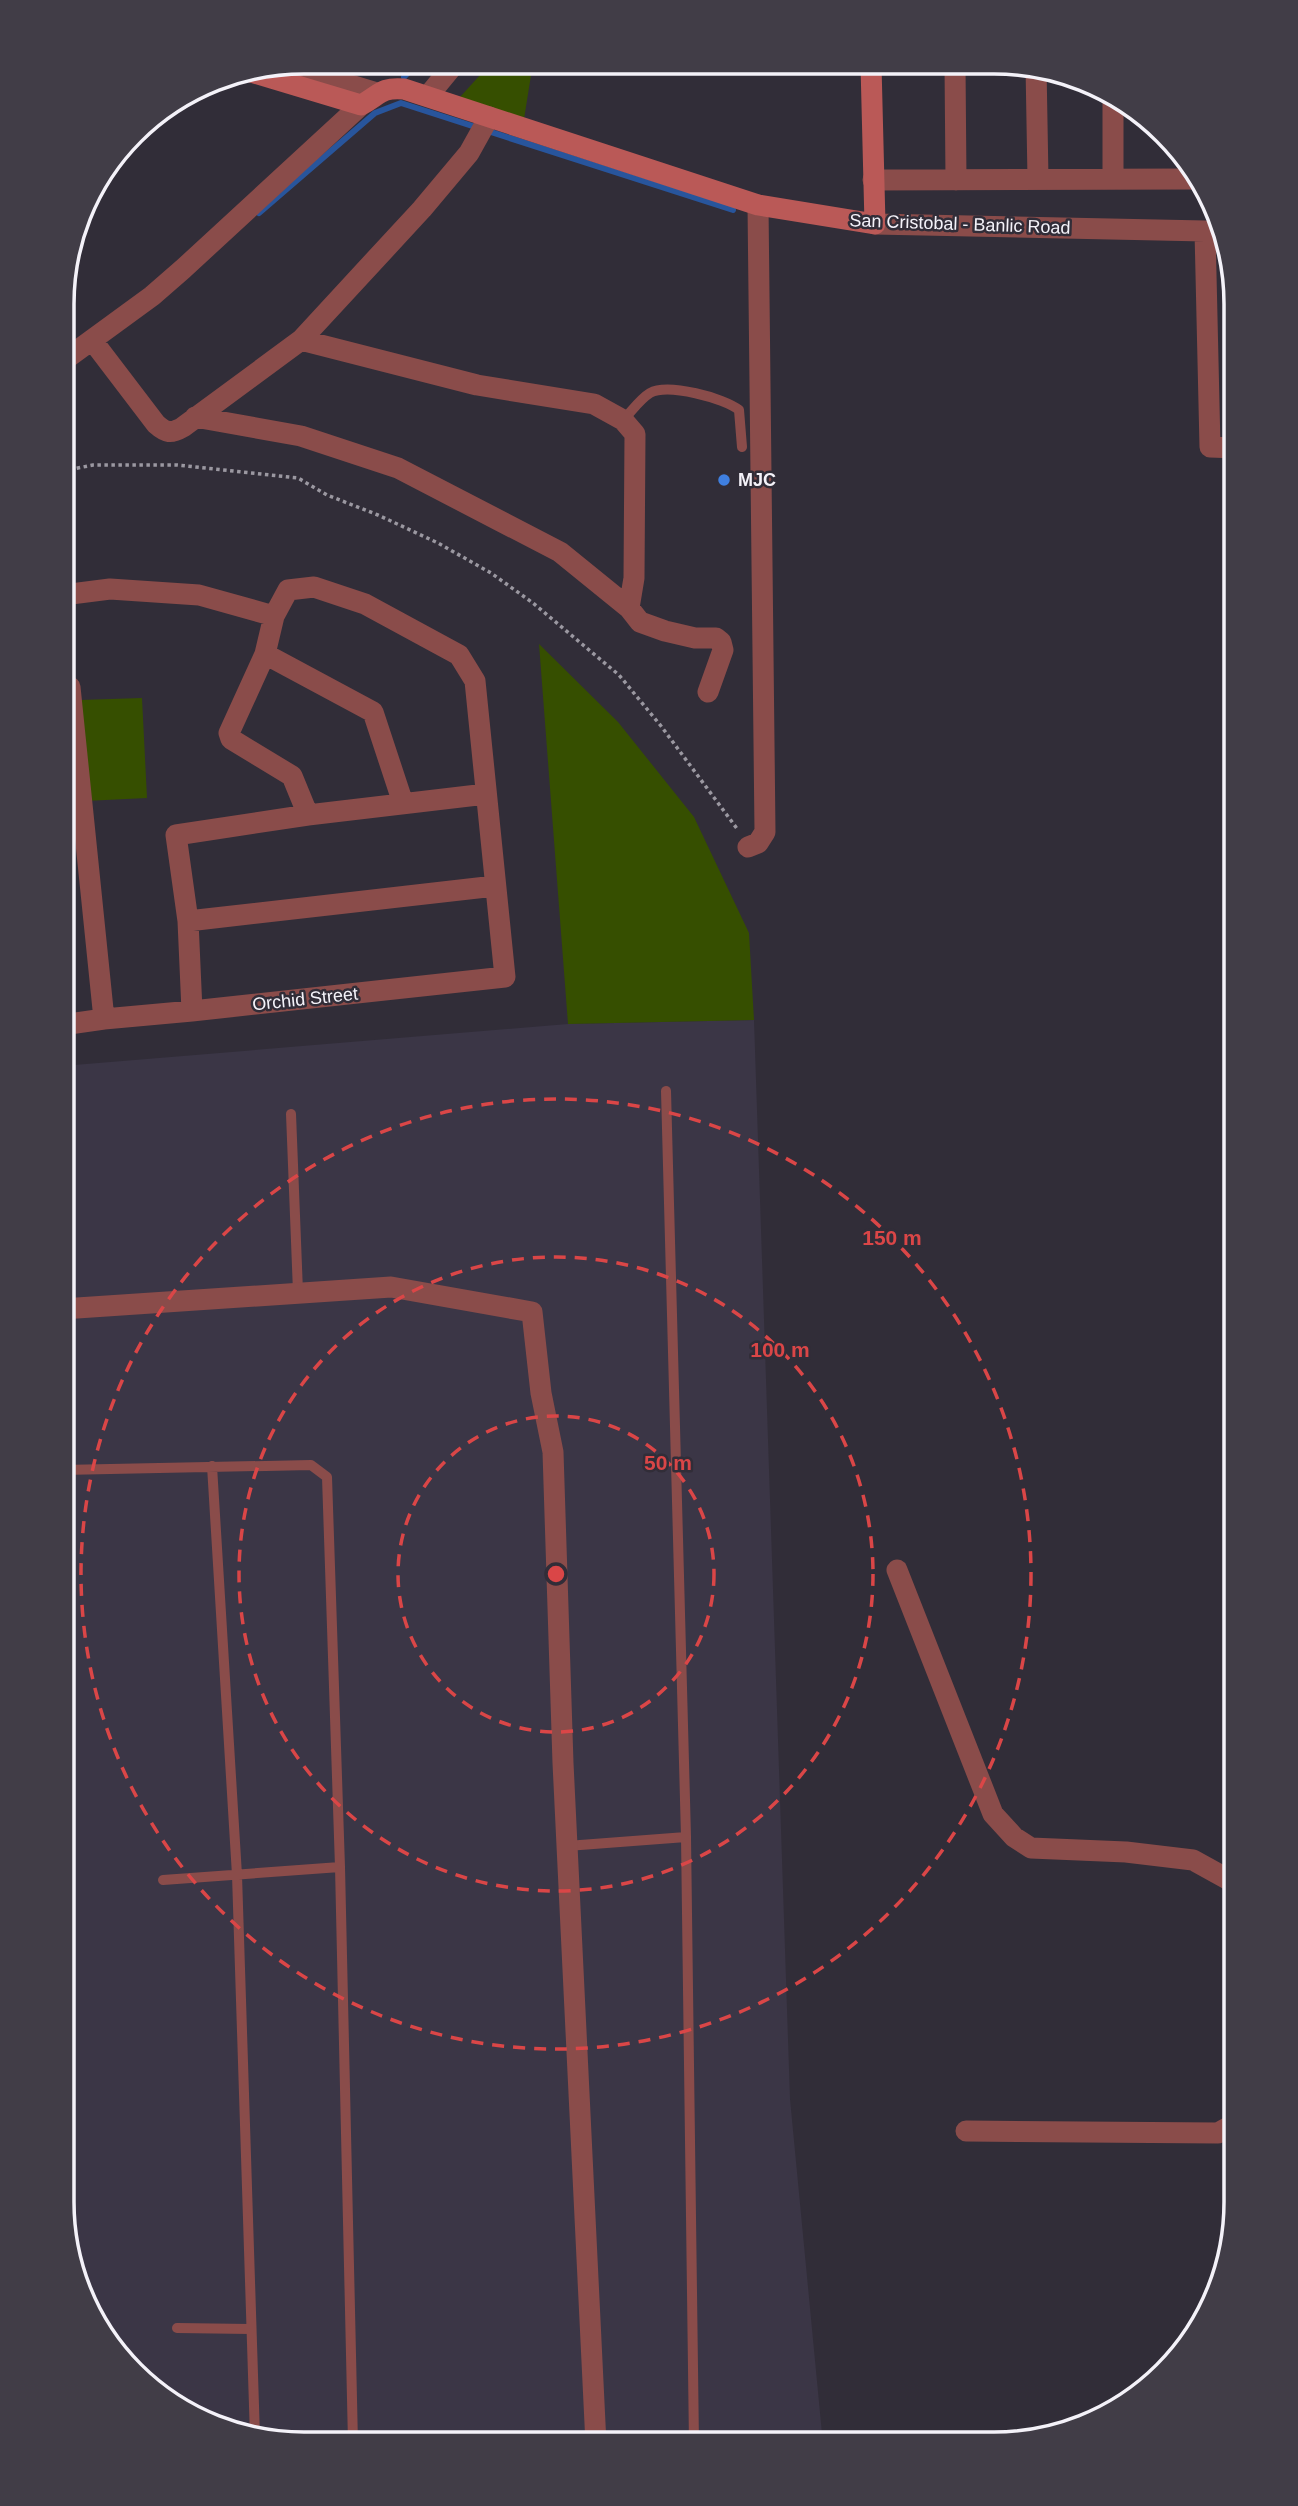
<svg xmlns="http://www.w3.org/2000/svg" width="1298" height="2506" font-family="Arial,sans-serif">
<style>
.built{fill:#3b3646}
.green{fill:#364f00}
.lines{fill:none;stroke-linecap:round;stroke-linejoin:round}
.stream{stroke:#28559c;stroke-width:6}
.path{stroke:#9b98a1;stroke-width:3.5;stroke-dasharray:3.5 3.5;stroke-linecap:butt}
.lane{stroke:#8a4c4a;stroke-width:10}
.street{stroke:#8a4c4a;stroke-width:21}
.secondary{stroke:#ba5957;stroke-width:21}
.wall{fill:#4f474e}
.building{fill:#5c525b;stroke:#403940;stroke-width:2}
.ring{fill:none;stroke:#da4647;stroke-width:3.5;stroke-dasharray:12 9}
.shop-dot{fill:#3f7fe0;stroke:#312d38;stroke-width:2.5}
.labels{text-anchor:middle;stroke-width:5;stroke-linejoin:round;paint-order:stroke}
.street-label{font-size:18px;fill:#f4f2f9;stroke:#312d38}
.poi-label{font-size:18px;font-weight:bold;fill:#f4f2f9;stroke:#312d38;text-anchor:start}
.rim{fill:none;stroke:#f4f2f9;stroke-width:3.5}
.centre{fill:#da4647;stroke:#312d38;stroke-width:3.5}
.ring-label{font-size:21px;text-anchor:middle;font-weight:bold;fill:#da4647;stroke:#312d38;stroke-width:5;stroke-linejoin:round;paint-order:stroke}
</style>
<rect width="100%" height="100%" fill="#312d38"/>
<!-- built -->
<path class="built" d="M754 1020 790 2099 823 2444 272 2443 197 2420 144 2385 74 2280 61 2202 62 1066 568 1024Z"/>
<!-- green -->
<path class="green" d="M492 62 533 63 524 119 460 97Z
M539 644 618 722 694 817 749 933 754 1020 568 1024Z
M142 698 147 798 85 801 80 700Z"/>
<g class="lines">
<!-- stream -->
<path class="stream" d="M404 77 418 62
M259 213 375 113 401 103 733 210"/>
<!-- path -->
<path class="path" d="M63 471 93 465H177L298 478 327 495 378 515 438 543 491 573 533 603 619 675 661 726 738 830"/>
<!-- lane -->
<path class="lane" d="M623 420C631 412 640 399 650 393 668 383 724 398 739 410L742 447
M666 1091 686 1837
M291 1114 298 1292
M212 1466 237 1875 255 2437
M62 1470 311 1465 327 1477 340 1867 353 2443
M567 1846 686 1837 694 2444
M163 1880 340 1867
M177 2328 250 2329"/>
<!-- street -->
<path class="street" d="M285 65 377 93
M955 65 956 180
M1036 66 1038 179
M428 96 456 62
M1113 101V179
M873 180 1192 179
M875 224 1205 231 1210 447 1237 448
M92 340 156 424C166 433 171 434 183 427L301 340 422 209 469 153 489 117
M301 340 477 385 594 404 623 420 635 434 634 578 629 608
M63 361 152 296 183 269 361 105
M195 417 301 436 398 468 560 552 629 608 640 622 665 631 695 638H716L721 642 723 650 708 692
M63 595 110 589 199 595 274 616
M265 654 373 712 403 803
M63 687H70L104 1019
M748 847 758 843 765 832 758 205
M188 921 495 886
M192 1011 188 921 176 835 308 815 486 794
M62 1025 104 1019 192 1011 505 977 475 681 459 655 365 604 314 587 288 590 274 616 265 654 229 733 231 739 292 776 308 815
M62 1309 391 1287 532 1312 541 1393 553 1452 563 1763 596 2444
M897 1570 993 1814 1014 1837 1031 1848 1126 1852 1193 1860 1231 1881 1236 1888
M966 2131 1218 2133 1236 2123"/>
<!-- secondary -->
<path class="secondary" d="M251 72 361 105C380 95 380 87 404 89L758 205 875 224 871 65"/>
</g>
<!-- wall -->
<path class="wall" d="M1237 403V427H1231L1227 416Z
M1236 1205V1232H1235L1232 1221Z"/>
<!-- building -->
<path class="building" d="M1227 402 1237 403V416H1227Z
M1236 1205V1221H1232L1230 1206Z"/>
<!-- distance rings -->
<g class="ring">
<circle cx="556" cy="1574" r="158"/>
<circle cx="556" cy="1574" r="317"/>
<circle cx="556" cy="1574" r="475"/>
</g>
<!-- markers -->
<circle class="shop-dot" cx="724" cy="480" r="7"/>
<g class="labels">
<!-- street labels -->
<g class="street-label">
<text transform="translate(960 224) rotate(2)" y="6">San Cristobal - Banlic Road</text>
<text transform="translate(305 999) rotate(-6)" y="6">Orchid Street</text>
</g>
<!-- poi labels -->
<g class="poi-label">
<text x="738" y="486">MJC</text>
</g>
</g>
<!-- crop -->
<path d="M0 0H1298V2506H0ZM304 74H994A230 230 0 0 1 1224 304V2202A230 230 0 0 1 994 2432H304A230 230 0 0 1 74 2202V304A230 230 0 0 1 304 74Z" fill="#413d47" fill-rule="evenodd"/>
<path class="rim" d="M304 74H994A230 230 0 0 1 1224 304V2202A230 230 0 0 1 994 2432H304A230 230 0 0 1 74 2202V304A230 230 0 0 1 304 74Z"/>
<circle cx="556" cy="1574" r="10" class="centre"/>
<g class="ring-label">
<text x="892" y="1245">150 m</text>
<text x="780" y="1357">100 m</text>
<text x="668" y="1470">50 m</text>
</g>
</svg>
